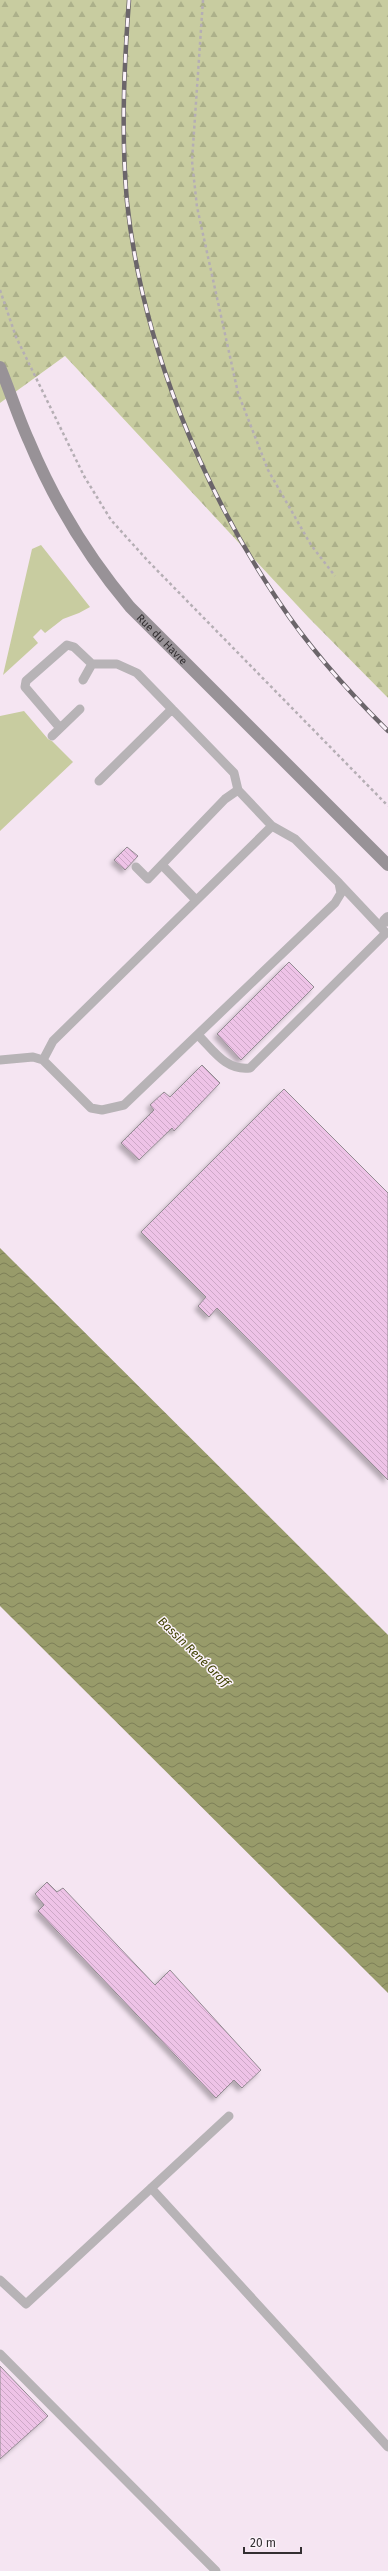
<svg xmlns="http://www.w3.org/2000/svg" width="388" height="2571" font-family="'Fira Sans',sans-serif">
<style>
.built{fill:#f5e5f2}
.grass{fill:#c8cca0}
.forest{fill:url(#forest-firs)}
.water{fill:url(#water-waves)}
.building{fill:url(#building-back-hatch);stroke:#938b92;filter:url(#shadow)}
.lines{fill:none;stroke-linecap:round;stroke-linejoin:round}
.path{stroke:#b5aeb4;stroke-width:2.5;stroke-dasharray:3 3;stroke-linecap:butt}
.lane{stroke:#b7b3b6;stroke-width:9}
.street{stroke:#b7b3b6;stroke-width:12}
.secondary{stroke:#989297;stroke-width:12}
.rail-casing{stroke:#6b656a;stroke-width:4.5}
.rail{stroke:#fbf2fa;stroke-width:3;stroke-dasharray:9;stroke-linecap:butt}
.labels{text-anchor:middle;stroke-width:3;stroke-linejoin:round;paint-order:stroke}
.street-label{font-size:11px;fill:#332f32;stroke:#fbf2fa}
.water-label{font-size:12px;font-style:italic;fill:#3f4101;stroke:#fbf2fa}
</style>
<defs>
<pattern id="forest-firs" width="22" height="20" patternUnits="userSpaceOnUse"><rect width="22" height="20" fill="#c8cca0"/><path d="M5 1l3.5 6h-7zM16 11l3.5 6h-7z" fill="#acb08a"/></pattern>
<pattern id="water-waves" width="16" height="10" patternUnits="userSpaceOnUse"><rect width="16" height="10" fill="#989b6a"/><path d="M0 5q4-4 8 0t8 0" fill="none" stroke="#7d7f58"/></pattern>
<pattern id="building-back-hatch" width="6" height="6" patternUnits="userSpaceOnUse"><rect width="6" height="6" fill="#eec3e7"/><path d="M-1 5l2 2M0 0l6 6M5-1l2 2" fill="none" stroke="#cda8c7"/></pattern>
<filter id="shadow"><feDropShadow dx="-3.5" dy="3.5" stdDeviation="2" flood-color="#0004"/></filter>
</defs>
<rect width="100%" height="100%" fill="#fbf2fa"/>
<!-- built -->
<path class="built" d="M65 356 308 617 388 698V2571H0V403Z"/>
<!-- grass -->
<path class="grass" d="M41 545 90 607 79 613 63 619 45 633 41 629 33 637 38 643 3 675 32 549Z
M24 711 48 739 52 741 73 762 0 831V716Z"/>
<!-- forest -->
<path class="forest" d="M0 0H388V698L308 617 65 356 0 403Z"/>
<!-- water -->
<path class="water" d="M0 1248 388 1635V1993L0 1606Z"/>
<!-- building -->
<path class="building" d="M127 847 138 856 125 870 114 860Z
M289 962 314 987 241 1060 217 1034Z
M202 1065 220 1083 174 1131 172 1128 139 1160 121 1143 154 1110 150 1105 164 1092 170 1097Z
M284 1089 388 1193V1480L217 1308 209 1317 198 1306 206 1297 141 1232Z
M47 1882 57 1892 63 1888 155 1985 170 1970 261 2070 242 2088 234 2080 216 2098 38 1911 44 1905 35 1894Z
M0 2366 48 2416 0 2459Z"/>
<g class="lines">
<!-- path -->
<path class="path" d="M203 0 192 161 197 207 238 393 268 470 311 545 335 576
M0 290 16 337 84 476 111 520 148 561 388 806"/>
<!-- lane -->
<path class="lane" d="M83 680 92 664
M52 736 80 709
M99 781 172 709
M162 865 196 900
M136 867 148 879 225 799 238 790
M198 1035C214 1051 226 1071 250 1068L386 933 339 883
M0 1060 33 1057 43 1060 91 1108 102 1110 124 1105 335 903 341 893 339 883 295 839 272 826 238 790 234 773 137 673 117 664H92L74 647 67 645 26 681 25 687 60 728
M43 1060 53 1041 272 826
M151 2188 388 2447
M0 2280 26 2304 229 2116
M0 2354 216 2571"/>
<!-- street -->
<path class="street" d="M385 921 388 918"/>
<!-- secondary -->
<path class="secondary" id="s1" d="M0 367C10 391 18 417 29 441 54 501 88 557 130 607L388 865"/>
<defs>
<path id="rail" d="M129 0C124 67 121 134 127 202 142 342 200 485 279 602 310 649 348 691 388 731"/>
</defs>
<!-- rail casing -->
<use href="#rail" class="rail-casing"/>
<!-- rail -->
<use href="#rail" class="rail"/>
</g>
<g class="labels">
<!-- street labels -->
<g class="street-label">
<text dy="4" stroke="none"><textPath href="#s1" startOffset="320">Rue du Havre</textPath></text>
</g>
<!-- water labels -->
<g class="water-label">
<text transform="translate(194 1652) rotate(44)" y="4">Bassin René Graff</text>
</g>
</g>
<!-- scale -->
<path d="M244 2547v6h57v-6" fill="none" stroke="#332f32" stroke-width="2"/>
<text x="250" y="2547" font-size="12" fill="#332f32" stroke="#fbf2fa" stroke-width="3" paint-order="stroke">20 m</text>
</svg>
